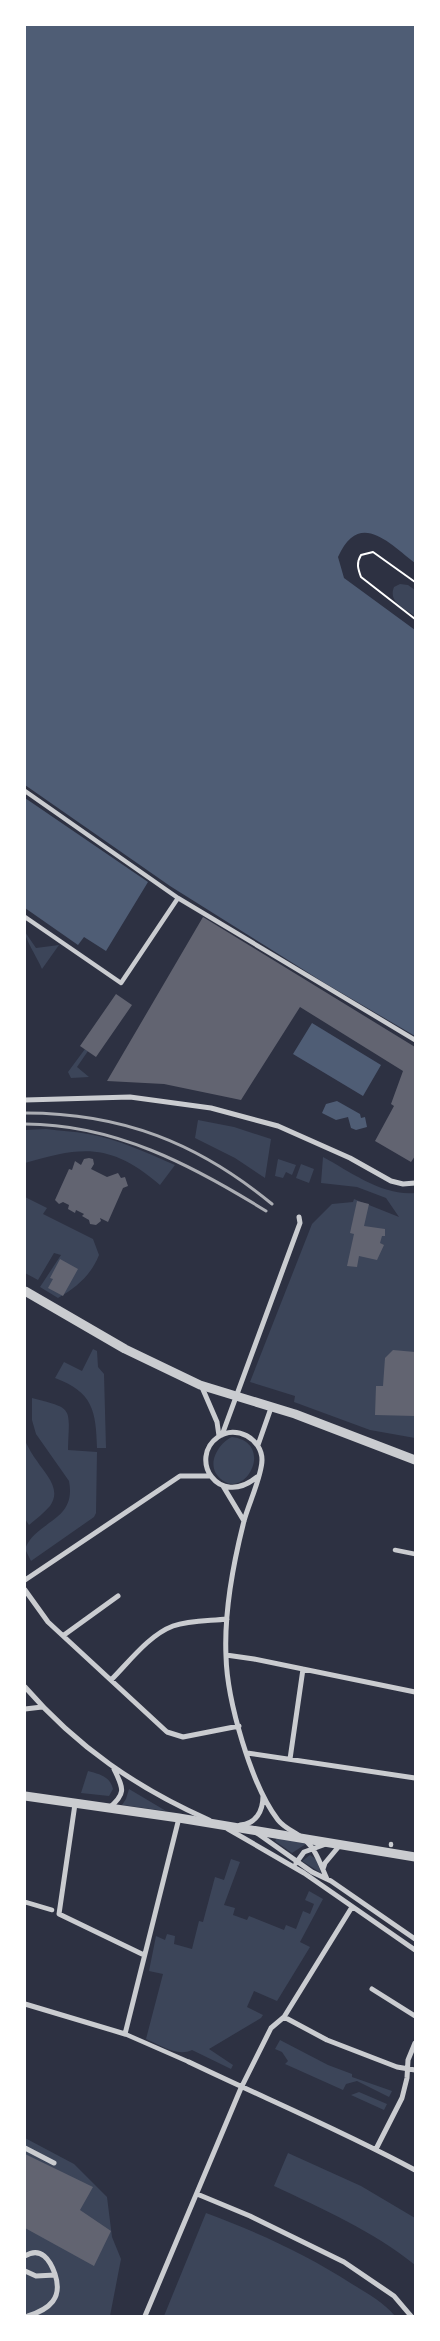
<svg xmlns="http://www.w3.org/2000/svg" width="440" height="2341" font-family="Roboto,sans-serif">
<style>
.green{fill:#3c4559}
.water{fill:#4f5d75}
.building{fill:#626471}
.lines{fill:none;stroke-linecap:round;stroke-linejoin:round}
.path{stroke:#fff;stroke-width:2}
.pedestrian{stroke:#caccd0;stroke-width:4.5}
.minor{stroke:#caccd0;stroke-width:5}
.tertiary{stroke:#caccd0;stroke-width:9}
.rail{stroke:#abadb3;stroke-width:3}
</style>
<rect width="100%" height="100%" fill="#2d3142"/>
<!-- green -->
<path class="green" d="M400 584 408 585 415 590V616C404 608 388 602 394 587Z
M25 932 36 948 59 945 42 969C38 959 25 939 25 932Z
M85 1049 88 1051 77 1067 89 1077 71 1078 68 1072Z
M198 1120 234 1127 271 1139 265 1178 235 1158 195 1138Z
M46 1129C60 1131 74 1131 88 1134 118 1139 147 1153 175 1165L160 1185C111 1143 83 1146 25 1163V1130Z
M323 1157C351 1172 382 1196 415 1193V1438L370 1430 294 1402 295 1396 250 1382 312 1224 332 1204 353 1202 354 1199 399 1217 386 1198 357 1187 321 1183Z
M278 1159 296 1165 292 1175 286 1172 283 1178 275 1176Z
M301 1164 314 1169 309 1183 296 1178Z
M25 1197 47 1208 43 1214 93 1239 99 1255C91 1275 77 1287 58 1298L40 1287 61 1255 54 1253 38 1280 25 1273Z
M93 1349 97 1351 98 1367 104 1374 106 1448H97C96 1411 93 1392 55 1378L64 1362 82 1371Z
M32 1398C75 1409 69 1407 68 1450L97 1452 96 1513 94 1517 31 1561 25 1549C36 1520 77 1522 69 1481L36 1434 32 1420Z
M232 1437C278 1443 242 1507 217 1475 207 1462 220 1442 232 1437Z
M25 1441C29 1448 32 1455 37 1461 46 1475 62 1489 50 1506 44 1513 36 1519 29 1525L25 1519Z
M88 1771C99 1774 110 1776 113 1789L109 1796 81 1793Z
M129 1789 166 1811 122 1805 126 1799Z
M277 1838 303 1843 306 1844 292 1853 275 1841Z
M310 1855 316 1859 321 1873 302 1861Z
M231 1859 240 1862 224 1905 235 1908 233 1915 247 1920 249 1916 284 1930 286 1925 296 1929 303 1911 310 1914 314 1904 305 1900 309 1891 323 1899 300 1942 310 1947 277 2001 254 1991 247 2007 263 2015 261 2018 209 2049 233 2065 231 2069 192 2050C177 2057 160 2045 146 2039L163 1974 149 1971 156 1936 165 1940 167 1934 175 1936 174 1944 192 1949 199 1921 203 1922 215 1877 224 1880Z
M280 2040 328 2065 352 2074V2077L392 2091 389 2097 357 2081 346 2084 343 2090 285 2064 288 2061 282 2052 275 2049Z
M359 2092 387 2104 384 2110 351 2095Z
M25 2138 74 2164 107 2197 112 2237 121 2259 110 2316H25Z
M288 2153 361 2186 415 2218V2265C373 2231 323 2209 274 2186Z
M206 2213C257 2232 306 2254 352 2284 367 2293 383 2302 395 2316H164Z"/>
<!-- water -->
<path class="water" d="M25 25H415V563C388 542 359 510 338 557L344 578 415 630V1036L323 982 170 886 25 785Z
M25 798 148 882 106 951 84 937 78 945 25 908Z
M312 1023 381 1065 363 1096 293 1054Z
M337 1101 360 1114 361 1118 365 1117 367 1127 356 1130 351 1128 348 1117 336 1120 322 1113 326 1104Z"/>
<!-- building -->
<path class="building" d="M203 917 415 1047V1156L411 1162 375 1141 394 1106 391 1104 403 1071 300 1007 241 1100 164 1084 107 1081Z
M116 994 132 1005 96 1057 80 1046Z
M89 1158 93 1159 94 1164 91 1169 107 1177 118 1173 121 1178 125 1177 128 1186 123 1188 108 1222 100 1218 101 1221 96 1225 90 1224 89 1220 82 1216 84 1214 76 1210 75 1213 68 1209 69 1205 63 1202 59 1204 55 1200 69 1169 72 1170 75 1161 81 1165 84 1159Z
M357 1201 369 1204 364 1226 385 1229V1236H382L380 1243 384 1245 377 1260 359 1256 357 1267 347 1266 354 1234 350 1233Z
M60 1259 78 1269 63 1296 48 1288 53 1279 50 1278Z
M393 1350 415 1352V1416L375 1415 376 1386H383L385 1358Z
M25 2154 93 2187 80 2210 111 2231 94 2266 25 2228Z"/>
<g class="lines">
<!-- path -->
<path class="path" d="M415 582 373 552 361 555C356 563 358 569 361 577L415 619"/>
<!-- pedestrian -->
<path class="pedestrian" d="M25 791 178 898 415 1040
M25 917 121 983 178 898
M395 1550 415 1554
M391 1845V1844
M25 1902 52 1910
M125 2034 189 2062"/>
<!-- minor -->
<path class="minor" d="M25 1100 130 1097 211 1108 278 1126 350 1158 391 1181 403 1184 415 1183
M201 1385 217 1422 219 1436
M222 1435 300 1223 299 1217
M258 1445 271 1408
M257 1477C218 1509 188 1458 218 1437 236 1424 262 1439 262 1460 262 1476 248 1505 244 1521 233 1564 224 1612 226 1656 227 1700 251 1785 278 1820 285 1829 296 1832 305 1840 316 1849 321 1866 327 1879
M223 1486 244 1521
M25 1580 180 1476H210
M25 1590 48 1622 167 1732 183 1737 239 1726
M64 1635 118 1596
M226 1655 254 1659 415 1692
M111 1680C129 1662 149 1635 173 1626 190 1620 210 1621 227 1619
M25 1687C77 1747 137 1788 209 1820
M25 1709 42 1707
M247 1753 415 1778
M290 1759 303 1669
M75 1804 59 1914 144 1955
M109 1808C127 1793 123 1788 114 1769
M240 1825C256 1824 263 1811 263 1796
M228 1829 304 1873 415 1950
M257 1833 312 1872 331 1881 415 1939
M296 1863 304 1852 326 1844
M323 1869 325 1863 340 1845
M372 1989 415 2016
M25 2004 125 2034 179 1818
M284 2017 327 2040 397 2067 415 2070
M189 2062C264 2098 341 2130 415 2170
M25 2148 54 2163
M376 2149 402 2098 407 2078 408 2060 415 2043
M197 2194 250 2216 344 2262 394 2296 411 2316
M25 2256C41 2246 50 2260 55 2274 63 2298 50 2309 28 2316
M25 2271 36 2276 55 2275
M145 2316 241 2088 271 2028 284 2017 352 1907"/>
<!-- tertiary -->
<path class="tertiary" d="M25 1291 125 1349 200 1385 295 1414 415 1460
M25 1796 179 1818 415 1857"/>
<!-- rail -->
<path class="rail" d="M25 1113C122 1113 198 1143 272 1204
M25 1124C114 1124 192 1165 266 1211"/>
</g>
<!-- border -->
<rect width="440" height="2341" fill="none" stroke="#ffffff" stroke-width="52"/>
</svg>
